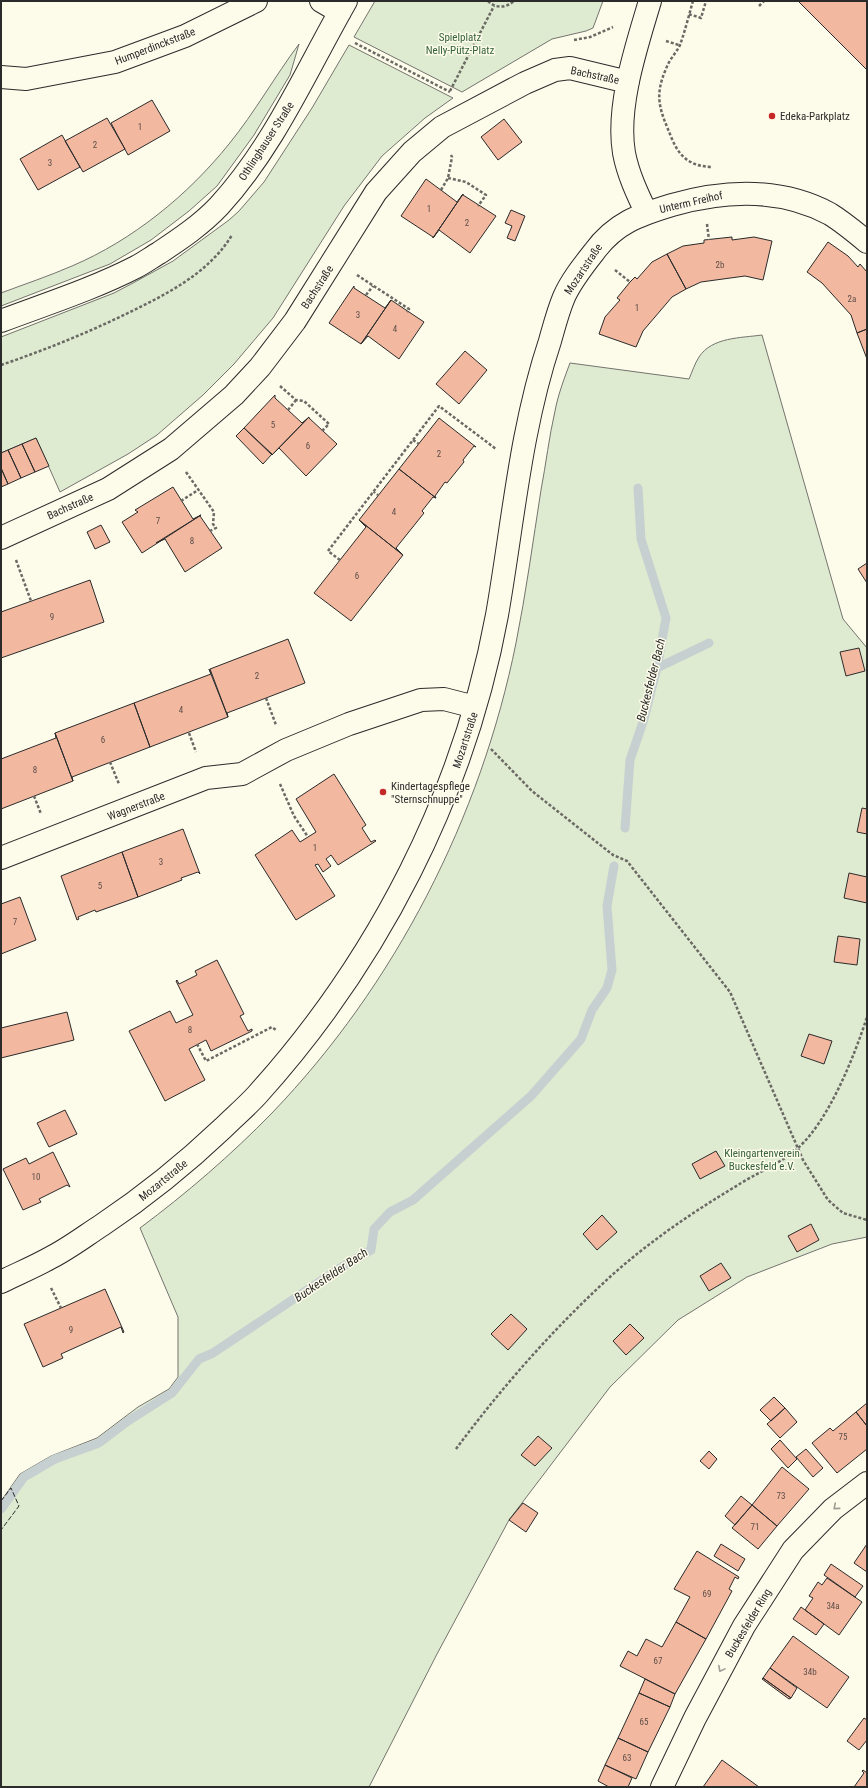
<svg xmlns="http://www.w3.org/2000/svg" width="868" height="1788" font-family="'Roboto Condensed',sans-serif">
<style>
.green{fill:#deebd1;stroke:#74746e}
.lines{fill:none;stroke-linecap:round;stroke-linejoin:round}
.stream{stroke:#c7d0d0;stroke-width:9}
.building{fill:#f2b8a0;stroke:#2b2b2b}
.street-casing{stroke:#2b2b2b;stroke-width:24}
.path{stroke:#6a6964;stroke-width:2.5;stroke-dasharray:3 2;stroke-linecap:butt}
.street{stroke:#fdfbea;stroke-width:22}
.fence{stroke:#2b2b2b;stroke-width:1;stroke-dasharray:5 2;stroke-linecap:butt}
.oneway{stroke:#9e9d94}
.poi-dot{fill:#c62828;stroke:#fdfbea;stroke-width:1.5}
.labels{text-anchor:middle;stroke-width:3;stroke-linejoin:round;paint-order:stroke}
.number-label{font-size:9px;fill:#5d4e48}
.park-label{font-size:11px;fill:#34623c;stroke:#fdfbea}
.street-label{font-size:11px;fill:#2b2b2b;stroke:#fdfbea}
.poi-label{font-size:11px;fill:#2b2b2b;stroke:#fdfbea;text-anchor:start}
.water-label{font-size:12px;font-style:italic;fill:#2b2b2b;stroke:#fdfbea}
</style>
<rect width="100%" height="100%" fill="#fdfbea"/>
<!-- green -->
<path class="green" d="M375 1H603L593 28 586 31 552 39 462 92 354 37Z
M299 44 290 75 254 135 217 186 189 211 151 240 110 264 1 306V293C25 284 49 276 72 266 133 240 188 195 229 144 255 112 275 76 299 44Z
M349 45 453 98 425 118 382 156 344 206 273 318 234 364 203 395 157 435 128 454 60 492 36 438 1 453V337L114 293 133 283 173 261 229 220 239 211 264 182 312 108Z
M762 335 843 619 867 648V1237L832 1244 747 1277 678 1320 610 1387 509 1520 437 1654 369 1787H1V1501L20 1474 51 1456 97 1438 138 1407 169 1389 178 1377V1317L140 1228C187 1193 231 1155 272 1113 395 985 481 817 516 643 526 593 533 541 541 490 546 464 549 437 555 411 558 395 564 379 570 363L689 379C692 372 695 363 699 357 712 337 741 338 762 335Z"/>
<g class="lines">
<!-- stream -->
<path class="stream" d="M657 668 709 643
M625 828 630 760 644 719 657 668 666 618 641 539 638 488
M1 1509 24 1477 55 1459 99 1443 128 1421 172 1393 199 1359 213 1353 337 1270 371 1250 374 1229 390 1212 413 1200 531 1096 581 1039 592 1010 607 988 612 970 607 906 614 866"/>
</g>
<!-- building -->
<path class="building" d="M798 1H867V70Z
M152 100 170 131 128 155 111 123Z
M107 118 125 149 83 172 65 141Z
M504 119 522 142 498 160 481 137Z
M62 135 80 167 38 190 20 159Z
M426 179 457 202 463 194 433 238V237L401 216Z
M463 194V195L496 216 470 253 439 230 433 238Z
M511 210 525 216 515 241 507 238 512 226 505 223Z
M732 237V240L754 237 772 241 763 280 745 276 701 282 686 289 667 254 683 246 704 243V240Z
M828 242 848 256 858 267 860 264 867 272V329L857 333 851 315 822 283 807 272Z
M667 254 686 289 672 297 643 331 636 347 599 334 605 317 620 300 617 298 630 282 635 277 637 279 652 262Z
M354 286V288L385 308 391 300 361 344 329 323Z
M391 300 424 322 399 359 368 336 361 344Z
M867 329V359L857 333Z
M465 351 487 370 459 404 436 384Z
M275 395V398L302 423 309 417 272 455 244 428Z
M309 417V418L337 444 306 476 279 448 272 455Z
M439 418 476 447 474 446 463 460 464 462 447 483 445 482 435 496 436 498 399 469Z
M244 428 272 454 263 464 236 436Z
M36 438 49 466 35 472 22 444Z
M22 444 35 472 21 478 8 450Z
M8 450 21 478 8 484 1 468V453Z
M1 468 8 484 1 487Z
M399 469 436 498 433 497 422 511 424 513 396 548 403 555 359 520Z
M173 487 193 519 201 515 142 553 122 522 138 512 135 510Z
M201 515 200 516 222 548 185 572 165 539 156 543Z
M359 520 403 555 351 621 314 593 366 527Z
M101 525 110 542 95 549 87 532Z
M867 563V583L858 569Z
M90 580 104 622 1 658V612Z
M288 639 305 683 227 713 228 717 210 669Z
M859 648 865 671 846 676 840 652Z
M209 669 228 717 150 747 134 703 211 674Z
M134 703 150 747 72 777 73 781 55 733Z
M55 733 73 781 1 809V759L56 738Z
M334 774 366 825 362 828 371 842 375 840 376 841 338 865 331 855 326 859 331 866 323 872 318 864 315 865 335 896 296 920 255 855 292 830 300 842 316 832 296 799Z
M862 808 867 809V834L857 832Z
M183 829 200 874 198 872 181 878 182 880 138 897 122 852Z
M122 852 138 897 96 912 95 910 78 917 79 919 77 920 61 876Z
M849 873 867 877V903L844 898Z
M20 897 36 940 1 954V904Z
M838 936 860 939 857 965 834 962Z
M217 960 244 1014 240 1016 248 1031 252 1029V1031L211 1051 206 1040 189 1049 205 1080 165 1101 129 1031 170 1011 176 1023 193 1015 176 981 177 980 179 984 197 975 195 971Z
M67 1012 74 1040 1 1058V1028Z
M809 1034 832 1041 824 1064 801 1056Z
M65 1110 77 1134 49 1147 37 1123Z
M716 1151 725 1166 700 1179 692 1164Z
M53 1152 70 1187 67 1185 39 1199 41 1202 23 1210 3 1169 26 1158 29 1164Z
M602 1215 617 1232 597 1250 583 1234Z
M811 1224 819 1240 797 1252 788 1236Z
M721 1263 731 1278 709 1291 700 1276Z
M105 1289 124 1332 123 1333 121 1327 61 1354 63 1358 43 1367 24 1324Z
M511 1314 527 1329 508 1350 491 1334Z
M630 1324 644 1338 626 1355 613 1341Z
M774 1397 785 1408 771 1421 760 1410Z
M867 1403V1426L856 1412Z
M785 1408 797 1422 780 1438 767 1424Z
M856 1412 867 1426V1449L837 1473 812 1443 830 1428 833 1431Z
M538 1436 552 1448 535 1466 521 1455Z
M780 1440 797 1459 788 1468 771 1449Z
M806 1449 823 1468 813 1477 796 1457Z
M709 1451 717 1459 709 1469 700 1461Z
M782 1467 809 1489 777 1526 752 1505Z
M741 1496 752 1505 735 1525 725 1516Z
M523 1503 538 1513 526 1532 509 1520Z
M752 1505 777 1526 758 1549 732 1528Z
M721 1544 745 1559 738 1571 714 1556Z
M867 1544V1572L854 1563Z
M697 1551 739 1577 738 1579 735 1577 729 1589 732 1591 706 1639 676 1622 690 1597 674 1589Z
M831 1564 863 1586 855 1597 824 1575Z
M827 1578 862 1602 839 1635 805 1610 813 1598 809 1596 818 1582 822 1585Z
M801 1607 824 1624 816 1635 793 1619Z
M676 1622 706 1639 675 1694 620 1666 628 1651 637 1656 646 1639 662 1647Z
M793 1636 849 1677 827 1708 770 1668Z
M770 1668 797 1688 791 1698 763 1678Z
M763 1678 791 1698 789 1699 762 1679Z
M645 1679 675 1694 670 1707 639 1693Z
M639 1693 670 1707 648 1752 618 1738Z
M864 1718 867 1720V1740L859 1750 847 1741Z
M618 1738 648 1752 636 1779 605 1765Z
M722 1760 759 1787H703Z
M605 1765 632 1778 628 1787H609L598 1781Z
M863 1770 867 1773V1787H854L864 1773 862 1771Z"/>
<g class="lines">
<defs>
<path id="street" d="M321 1 340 12
M1 77 26 79 115 62 185 36 256 1
M646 212C637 193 628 174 624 153 616 106 637 45 650 1
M1 321C46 304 93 289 136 267 144 263 152 257 159 253 180 239 201 225 219 206 274 146 306 71 346 1
M1 538 108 489 171 449 234 395 260 367 295 321 376 192 412 152 442 127 525 83 555 70 570 68 628 82
M1 858 206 778 242 774 286 750 349 724 421 700 444 699 475 707
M1 1282C17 1274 34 1267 50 1258 68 1249 85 1236 102 1225 147 1195 184 1165 223 1128 234 1117 246 1107 257 1095 378 961 464 794 497 615 513 524 520 431 550 341 554 327 558 311 564 297 571 281 583 266 594 252 615 223 639 215 672 205 725 190 780 187 830 214 843 222 855 232 867 242
M662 1787 695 1718 744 1626 793 1550 833 1509 867 1483"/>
</defs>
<!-- street casing -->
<use href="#street" class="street-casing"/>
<!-- path -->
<path class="path" d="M488 1C496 9 506 8 514 1
M693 1C689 15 685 31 680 45 676 53 669 60 666 69 653 98 661 112 672 139 680 158 691 166 711 167
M759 6 764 1
M689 14 701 18 706 1
M574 40 590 37 613 27
M666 41 679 45
M355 43 450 92
M450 91 494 6
M448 178 466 182 486 195 478 206
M441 190 448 178 452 157 451 155
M707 224 709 240
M615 270 630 282
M357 275 409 309 407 312
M366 295 373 286
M1 365C45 350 87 333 128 313 167 294 209 273 232 235
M280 386 296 400 304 401 329 424 322 431
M288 410 296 400
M413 440 419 444
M186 472 214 512 213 524 216 528 210 531
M373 491 378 495
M181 501 198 490
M16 560 31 601
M340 560 328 551 439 406 496 449
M266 698 276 725
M189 733 196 752
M491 749 532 791 613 855 627 861 730 992 803 1160 828 1200 843 1213 867 1220
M110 762 119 784
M280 784 294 816 308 837
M34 796 41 814
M197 1044 206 1061 272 1027 276 1030
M51 1288 61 1308
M456 1449C502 1387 554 1328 611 1276 650 1241 693 1212 738 1185 755 1174 783 1162 798 1148 829 1120 854 1057 867 1017"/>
<!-- street -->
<use href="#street" class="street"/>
<!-- fence -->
<path class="fence" d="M1 1501 11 1488 19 1506 1 1530"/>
</g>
<!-- one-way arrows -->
<defs><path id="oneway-chevron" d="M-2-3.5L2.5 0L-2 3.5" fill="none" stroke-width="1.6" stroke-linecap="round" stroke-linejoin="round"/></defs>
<g class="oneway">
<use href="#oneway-chevron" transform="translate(836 1507) rotate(140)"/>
<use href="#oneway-chevron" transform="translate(721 1669) rotate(118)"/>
</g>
<!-- markers -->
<g class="poi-dot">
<circle cx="772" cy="116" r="4"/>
<circle cx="383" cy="792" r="4"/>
</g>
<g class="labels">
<!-- number labels -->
<g class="number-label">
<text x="140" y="130">1</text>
<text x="95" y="148">2</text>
<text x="50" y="166">3</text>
<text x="429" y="212">1</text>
<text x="467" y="226">2</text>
<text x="720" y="268">2b</text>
<text x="852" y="302">2a</text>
<text x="637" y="311">1</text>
<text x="358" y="318">3</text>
<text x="395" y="332">4</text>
<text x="273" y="428">5</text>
<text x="308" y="449">6</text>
<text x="439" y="457">2</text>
<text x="394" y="515">4</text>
<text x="158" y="524">7</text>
<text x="192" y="544">8</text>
<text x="357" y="579">6</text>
<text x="52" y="620">9</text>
<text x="257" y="679">2</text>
<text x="181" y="713">4</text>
<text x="103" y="743">6</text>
<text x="35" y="773">8</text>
<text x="315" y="851">1</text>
<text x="161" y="865">3</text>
<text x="100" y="889">5</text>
<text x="15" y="925">7</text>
<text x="190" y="1033">8</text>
<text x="36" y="1180">10</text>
<text x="71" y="1333">9</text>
<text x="843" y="1440">75</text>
<text x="781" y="1499">73</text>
<text x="755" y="1530">71</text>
<text x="707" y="1597">69</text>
<text x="833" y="1609">34a</text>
<text x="658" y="1664">67</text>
<text x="810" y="1675">34b</text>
<text x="644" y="1725">65</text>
<text x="627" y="1761">63</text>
</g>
<!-- park labels -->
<g class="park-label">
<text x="460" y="41">Spielplatz<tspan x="460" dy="13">Nelly-Pütz-Platz</tspan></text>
<text x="762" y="1157">Kleingartenverein<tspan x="762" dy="13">Buckesfeld e.V.</tspan></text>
</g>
<!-- street labels -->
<g class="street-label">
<text transform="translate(155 46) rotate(-21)" y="4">Humperdinckstraße</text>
<text transform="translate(595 75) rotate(12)" y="4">Bachstraße</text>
<text transform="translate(266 141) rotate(-57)" y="4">Othlinghauser Straße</text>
<text transform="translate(691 202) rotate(-13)" y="4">Unterm Freihof</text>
<text transform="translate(583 269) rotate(-56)" y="4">Mozartstraße</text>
<text transform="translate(317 287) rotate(-57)" y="4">Bachstraße</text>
<text transform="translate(70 506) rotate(-24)" y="4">Bachstraße</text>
<text transform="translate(465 740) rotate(-72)" y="4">Mozartstraße</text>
<text transform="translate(136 806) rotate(-21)" y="4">Wagnerstraße</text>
<text transform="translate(163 1180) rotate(-39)" y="4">Mozartstraße</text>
<text transform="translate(748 1623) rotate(-59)" y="4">Buckesfelder Ring</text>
</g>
<!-- poi labels -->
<g class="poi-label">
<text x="780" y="120">Edeka-Parkplatz</text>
<text x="391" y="790">Kindertagespflege<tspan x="391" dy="13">"Sternschnuppe"</tspan></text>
</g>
<!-- water labels -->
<g class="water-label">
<text transform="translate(651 680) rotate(-76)" y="4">Buckesfelder Bach</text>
<text transform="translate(331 1275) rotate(-34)" y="4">Buckesfelder Bach</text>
</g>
</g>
<!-- border -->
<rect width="868" height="1788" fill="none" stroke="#2b2b2b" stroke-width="4"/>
</svg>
